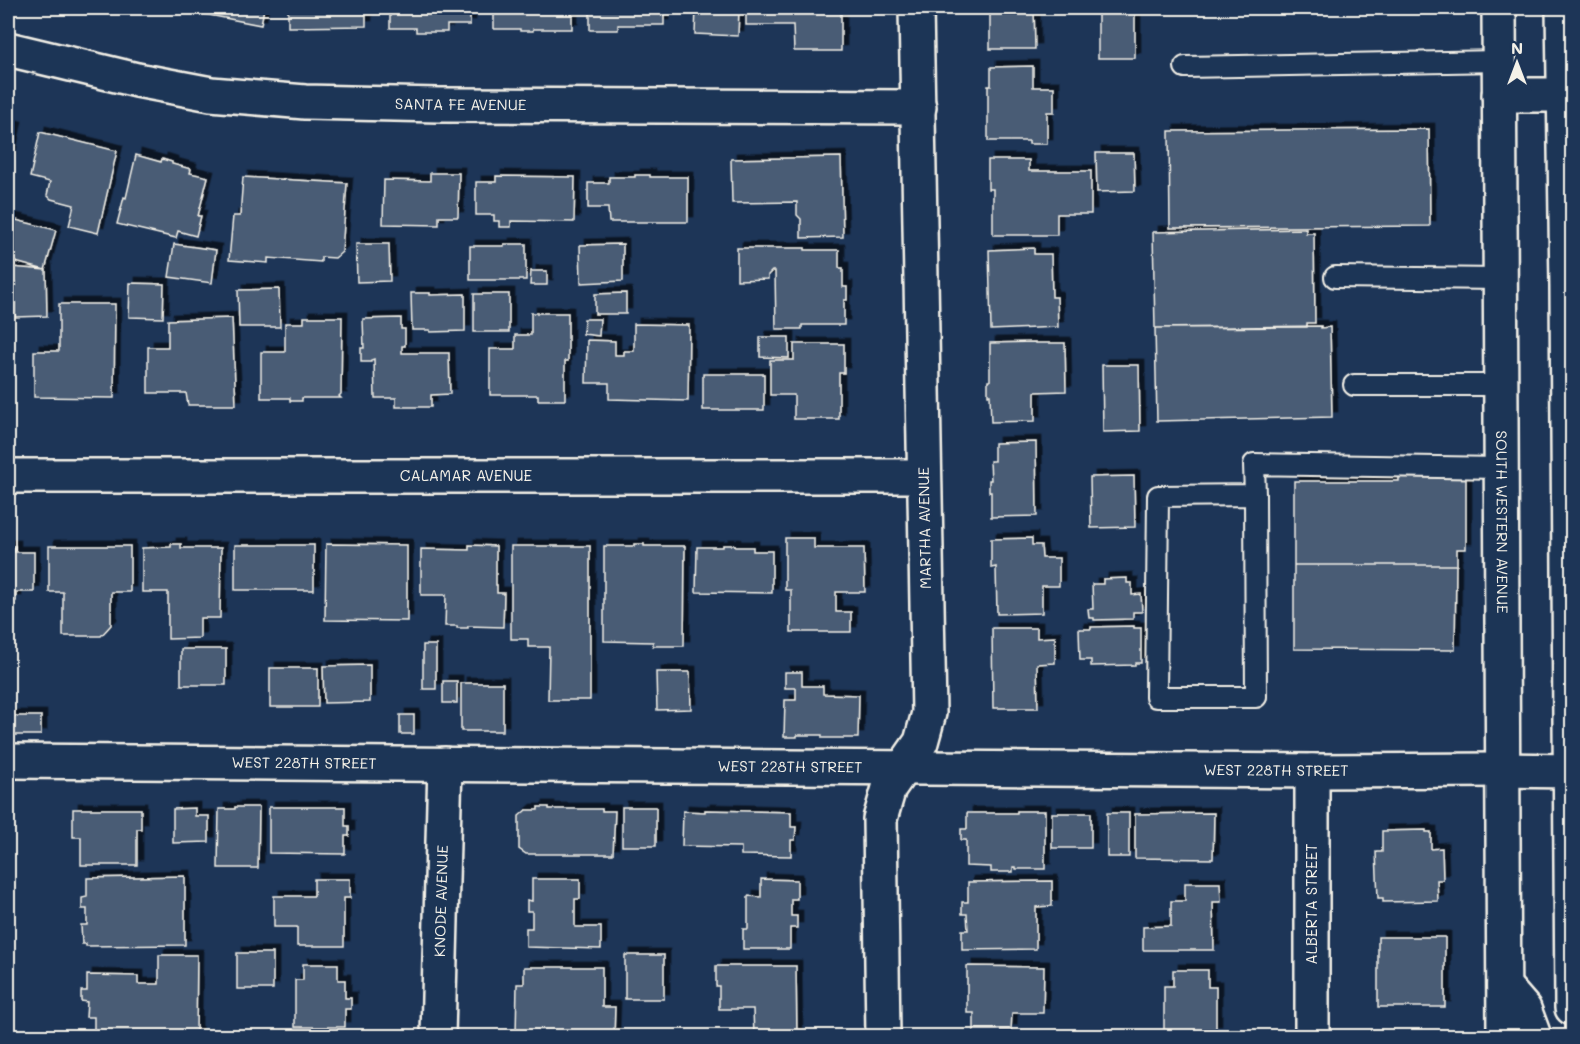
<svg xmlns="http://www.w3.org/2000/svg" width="1580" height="1044" font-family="Mali,sans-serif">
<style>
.building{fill:#485b74;stroke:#f4f1e8;stroke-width:1.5;filter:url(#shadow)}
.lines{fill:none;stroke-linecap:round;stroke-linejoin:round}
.service-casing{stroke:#f4f1e8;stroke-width:24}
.minor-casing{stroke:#f4f1e8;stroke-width:38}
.tertiary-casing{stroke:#f4f1e8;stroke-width:38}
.primary-casing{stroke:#f4f1e8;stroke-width:38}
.service{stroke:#1d3557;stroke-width:20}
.minor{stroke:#1d3557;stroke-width:33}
.tertiary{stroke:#1d3557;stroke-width:33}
.primary{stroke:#1d3557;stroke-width:33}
.labels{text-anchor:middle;stroke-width:4.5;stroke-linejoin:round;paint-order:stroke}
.street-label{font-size:15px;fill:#f4f1e8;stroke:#1d3557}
</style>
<defs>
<filter id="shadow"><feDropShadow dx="5.5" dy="-5.5" stdDeviation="0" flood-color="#0009"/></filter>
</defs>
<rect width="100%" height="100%" fill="#1d3557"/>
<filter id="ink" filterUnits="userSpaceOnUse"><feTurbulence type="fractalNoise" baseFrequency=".0167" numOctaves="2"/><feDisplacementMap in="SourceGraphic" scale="12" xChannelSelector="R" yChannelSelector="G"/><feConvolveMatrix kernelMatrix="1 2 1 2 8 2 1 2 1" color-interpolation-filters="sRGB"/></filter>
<g filter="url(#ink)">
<!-- building -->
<path class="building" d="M184 8H264L261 25 183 10Z
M288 8H366V26L288 27Z
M390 8H470V25H447V32H416V28H390Z
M494 8H572V29H533V31H520V29H494Z
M590 8H664V25H618V30H590Z
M696 8H739L738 36 695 34Z
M746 8H841V51H794L793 25H746Z
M990 8H1034L1035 49H990Z
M1098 8H1135V58H1098Z
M1033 66V87H1054V112H1047V144H1029V141H988V86H991V67Z
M8 125 16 127 8 167Z
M1429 129 1430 226 1170 228 1169 131Z
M40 132 117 151 98 233 69 226 74 205 51 199 47 195 50 182 30 177Z
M1096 153H1134L1135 191 1097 192Z
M136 155 161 162 162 159 172 162V164L191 169 190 173 208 177 198 216H201L196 236 178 231 176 238 117 224 124 197 126 198Z
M841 157 843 237 801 238V219L797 215V202L732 203 731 159Z
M988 160H1029V171H1091V214H1057V235H993V189H988Z
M430 173H459L458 217H439V225L383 224 384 180 430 181Z
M635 175H650V177H688V222H609L608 208H588V183H609V177H635Z
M496 176 575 177 574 222 511 221V227H499V221H494V215H476V182H496Z
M243 177 347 183 342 252 335 258 321 257V262L268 258V263L229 260 233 216H240Z
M8 218 56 230 45 270 8 260Z
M1306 229V233H1314L1315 323H1307V327L1155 328 1153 232Z
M174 244 216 250 212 283 169 277Z
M356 244H389L390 281 357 282Z
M504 244H526V280H470V246H504Z
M623 244V281L581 283 580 245Z
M737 248H805V250H839V268H843V287H847V300H844V325H802V329H776L775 271H772L768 275V279L737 280Z
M1034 248V254H1051L1052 297H1057L1058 327 991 330 989 250Z
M11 267 46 270 47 316 15 317V282H12Z
M8 271H11V324H8Z
M531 271H547V285H530Z
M130 283 164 284 163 318 129 317Z
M279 289 280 327H239L238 290Z
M411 293H430V295L465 294V331L430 332V330H412Z
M626 293V314H595V294Z
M474 294H509V332H474Z
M59 304H115L114 398 34 397V351H59Z
M531 313H568V361H565V400H538V395H490V349H515V335H531Z
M304 317H342L341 394 339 396 341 398H302V401H290V398H261V352H285V323H304Z
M232 318 236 405H188L186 393H148V347H168V320Z
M401 318V329H405V346H402V353H449L450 394 431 395V407H396V398H375L374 359 371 360V362H361V348H364L363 319Z
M584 319H600L599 336 583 334Z
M634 324 689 325 688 401 609 399V383H586L587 340 615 341V355H624V351H634Z
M1321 326V328L1330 327 1332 417 1157 421 1155 328Z
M760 337H789V358L760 357Z
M1035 342V343H1065L1066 391 1035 392V421L991 422 990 395H988V381H990V343Z
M794 344H844V373H839V419H794V395H770V360H794Z
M1102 365H1139L1140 431 1103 432Z
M703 374H764V410H703Z
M1036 442 1037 516 991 517V492H989V480H991L990 461H994V443Z
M1399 475H1466V549H1457V565H1294V481H1399Z
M1134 476 1135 527 1091 528 1090 477Z
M785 538H814V548H864L865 592H836V612H851V632H791V590H785Z
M1032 538V545H1041L1042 558H1059V586H1042V613L997 614 996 567 991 568V539Z
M171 544H181V548H221L220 618H200V638L168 639V592H142V548L171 547Z
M326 544 407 545V621L325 620Z
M634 544H644V546H685L684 646H653V642L604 641V546H634Z
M235 545H314V590H235Z
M469 545 496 546V585H497V593H504L503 627 468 626V628H457V626H445L446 595H421V549L469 550Z
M723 545H735V547H753V551H772V593L696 592 697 547H723Z
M8 546H15V552H34V592H16V601H8Z
M49 546H130V592H111V625L101 636H63V592H49Z
M511 546H590V700H548L549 647H528V639H511Z
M1294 565H1456L1455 650 1294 649Z
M1127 578V583H1132V595L1141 594 1142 612H1133V619L1094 620V618H1089L1088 609H1093L1092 584H1103V579Z
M1134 626V628H1141V663H1135V665L1091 666V660H1080L1079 629H1091V627Z
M992 628H1037V638L1055 637V663L1037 664 1038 708H993Z
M423 645H436V689H423Z
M181 649H226V685H181Z
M370 665V702L324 703 323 666Z
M270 668H318V707H270Z
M656 672H690L691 709 657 710Z
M785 672H802V686H823V694L859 695 858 738H822V735H797V737H784L785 700H796V688H785Z
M443 681H457V703H443Z
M461 683H503V731H461Z
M400 715H414V734H400Z
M8 716H41V735H8Z
M235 807H259L258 868H218L219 809H235Z
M269 807H345V826H349V836H345V854L269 853Z
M538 807H549V809H602V811H615L613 854H526L519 849V816L526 810H538Z
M622 807H656V846H622Z
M195 808V816H209V842L173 843V809Z
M73 809H141V829H137V865H81V837H73Z
M705 810 791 812V827H796L795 840H791V856L741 855V847L682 846 683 811 705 812Z
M1017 811H1045V869H1016V867H1013V872H991V867L966 866V840H961V829H967V813H1017Z
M1052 813H1091V848H1052Z
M1107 813H1129V857H1107Z
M1214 813 1213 859 1135 858V814Z
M1426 830V832H1431V849L1442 848 1443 880H1437L1438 901 1383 902V898H1378L1376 852H1382V831Z
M185 876V945L86 946V944H82L81 925H87V909H82V898L87 897V878Z
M314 879H350V898H344V946H297V927H274V896H314Z
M532 879H580V899H575V927H601V949L526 947V928H532V911H527V900L532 901Z
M761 879 797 880V899H791V916H797V928H790V949H743V929H748V896L761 897Z
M1052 881V906L1036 907V949L962 950V930H968L967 914H962V902H968V882Z
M1185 883H1220L1221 902H1213L1214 950H1143V927L1171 926V901H1185Z
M1378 937H1445V1007H1378Z
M237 953H273V989H237Z
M159 955H197L196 1035H94V1017H86L87 1002 81 1001V991H87V975L138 976V984H159Z
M625 955H664V999H625Z
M303 964H338V980H345V998H351V1009H345V1027H295V980H303Z
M716 966H796L797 1036H754L753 1009H719V986H716Z
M967 966 1044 967 1043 1013H1012L1011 1030H974V1013H967Z
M524 967H602V1007H615L614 1036H516L517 984H524Z
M1173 970H1208V987H1216V1031H1164V986H1173Z"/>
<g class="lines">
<defs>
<path id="service" d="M1185 67 1499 61
M1335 277 1500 279
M1354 385H1501
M1255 495 1158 496 1156 697H1256L1255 495 1254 464 1501 468"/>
<g id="minor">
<path id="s1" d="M8 49 137 80 211 94 305 102 439 105 919 107"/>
<path d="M1499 95H1572"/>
<path id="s2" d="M8 476H923"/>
<path d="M1312 771V1036"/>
<path id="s3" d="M438 1036 445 764"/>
<path d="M883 1036 880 819 889 788 921 742 929 713 916 8"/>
</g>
<g id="tertiary">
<path id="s4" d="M8 761 1312 771 1502 770 1572 771"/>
</g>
<g id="primary">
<path id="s5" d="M1499 8 1504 1036"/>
<path d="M1563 8 1567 287 1572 1008"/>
<path d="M1504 986 1524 1009 1534 1036"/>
</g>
</defs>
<!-- service casing -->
<use href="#service" class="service-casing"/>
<!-- minor casing -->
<use href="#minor" class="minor-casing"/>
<!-- tertiary casing -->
<use href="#tertiary" class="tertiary-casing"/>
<!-- primary casing -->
<use href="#primary" class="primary-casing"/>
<!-- service -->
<use href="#service" class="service"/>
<!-- minor -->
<use href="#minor" class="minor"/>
<!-- tertiary -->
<use href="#tertiary" class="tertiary"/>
<!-- primary -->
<use href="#primary" class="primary"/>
</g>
</g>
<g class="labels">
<!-- street labels -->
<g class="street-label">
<text dy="5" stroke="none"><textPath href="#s1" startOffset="458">SANTA FE AVENUE</textPath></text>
<text dy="5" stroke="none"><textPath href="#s2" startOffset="458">CALAMAR AVENUE</textPath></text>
<text dy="5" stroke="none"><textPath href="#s5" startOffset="514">SOUTH WESTERN AVENUE</textPath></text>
<text transform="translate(925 528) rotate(-91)" y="5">MARTHA AVENUE</text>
<text dy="5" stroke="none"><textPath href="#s4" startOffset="296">WEST 228TH STREET</textPath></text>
<text dy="5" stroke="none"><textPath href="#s4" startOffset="782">WEST 228TH STREET</textPath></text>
<text dy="5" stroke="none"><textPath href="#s4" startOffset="1268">WEST 228TH STREET</textPath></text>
<text dy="5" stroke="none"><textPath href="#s3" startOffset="135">KNODE AVENUE</textPath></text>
<text transform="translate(1312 904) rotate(-90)" y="5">ALBERTA STREET</text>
</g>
</g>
<!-- margin -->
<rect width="1580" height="1044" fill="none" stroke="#1d3557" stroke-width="30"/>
<rect x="15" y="15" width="1550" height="1014" fill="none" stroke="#f4f1e8" stroke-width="2" filter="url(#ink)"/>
<!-- north arrow -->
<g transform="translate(1517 63)" stroke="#1d3557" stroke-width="4.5" paint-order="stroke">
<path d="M0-4.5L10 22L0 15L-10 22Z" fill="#f4f1e8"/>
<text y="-9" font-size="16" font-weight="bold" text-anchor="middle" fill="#f4f1e8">N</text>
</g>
</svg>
